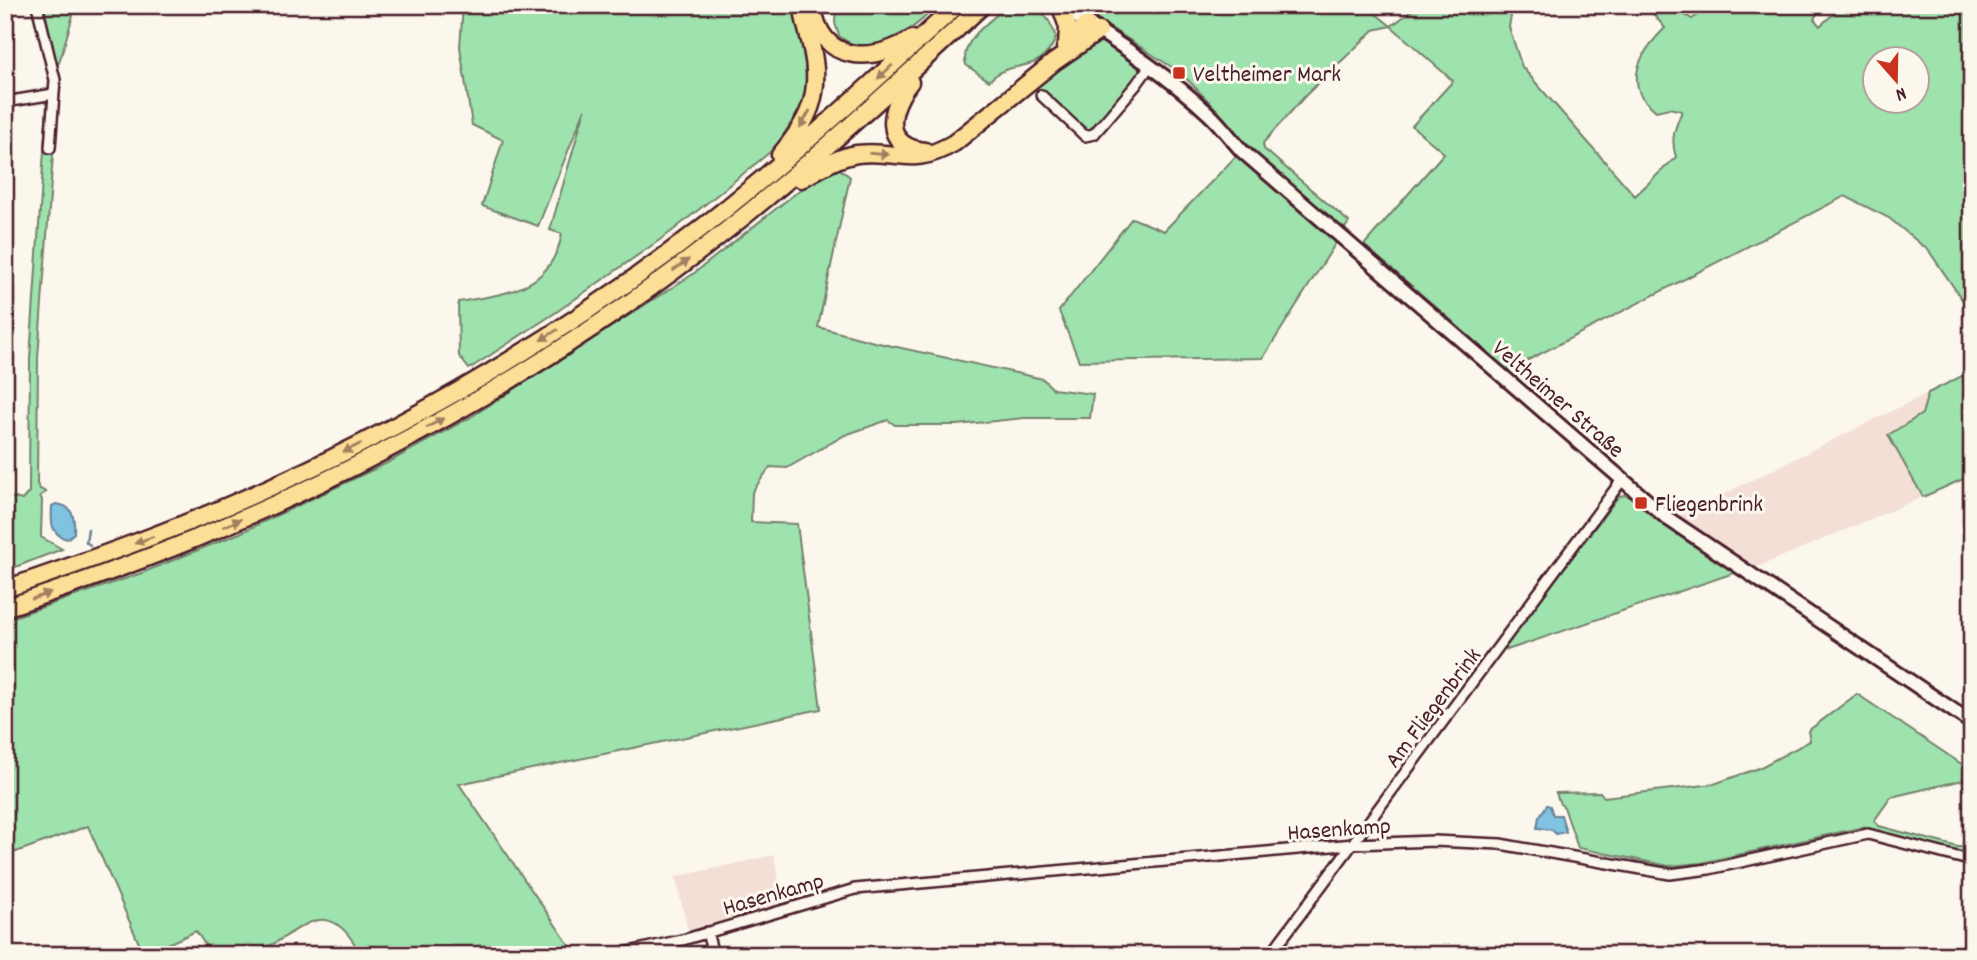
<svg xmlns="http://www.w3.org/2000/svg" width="1977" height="960" font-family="Dekko,sans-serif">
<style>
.built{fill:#f4dfd6}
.green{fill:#9ee3ae;stroke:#74816c;stroke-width:2;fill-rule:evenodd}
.water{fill:#7fc3e0;stroke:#6a8198;stroke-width:2}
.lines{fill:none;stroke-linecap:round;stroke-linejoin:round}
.stream{stroke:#6a8198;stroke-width:2.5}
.street-casing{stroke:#4a1f2b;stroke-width:14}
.secondary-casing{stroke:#4a1f2b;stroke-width:18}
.highway-casing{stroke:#4a1f2b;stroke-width:21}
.street{stroke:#fbf7ec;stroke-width:9}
.secondary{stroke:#fbf7ec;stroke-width:12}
.highway{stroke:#fdde96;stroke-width:16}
.oneway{fill:#a47e60}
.poi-dot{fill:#c8321e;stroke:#fbf7ec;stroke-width:2.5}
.labels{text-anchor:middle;stroke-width:6;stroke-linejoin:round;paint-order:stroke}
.poi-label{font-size:24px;fill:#4a1f2b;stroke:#fbf7ec;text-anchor:start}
.street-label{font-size:24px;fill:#4a1f2b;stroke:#fbf7ec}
</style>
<rect width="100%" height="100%" fill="#fbf7ec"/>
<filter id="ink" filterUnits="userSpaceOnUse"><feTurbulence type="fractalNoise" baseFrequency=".0143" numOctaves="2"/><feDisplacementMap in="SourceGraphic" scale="14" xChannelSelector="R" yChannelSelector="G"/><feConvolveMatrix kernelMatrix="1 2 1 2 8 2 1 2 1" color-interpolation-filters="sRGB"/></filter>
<g filter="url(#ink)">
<!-- built -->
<path class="built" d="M1928 393 1922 414 1888 435 1923 497 1755 568 1747 575 1675 518Z
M774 855 783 907 689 934 675 877Z"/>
<!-- green -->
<path class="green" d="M40 5H76L59 63 54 64Z
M463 5H795L809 61 808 89 800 109 775 148 671 232 555 313 469 369 459 356 458 302C506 294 551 290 562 234L550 230 585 109 538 226 482 206 503 140 472 125 460 47Z
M836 5H928L929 13C913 30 879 52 854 44 849 43 843 39 839 36L835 23Z
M1008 5C1036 5 1048 10 1056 38 1039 78 1013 56 989 81L966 65C959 40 991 21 1008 5Z
M1075 5H1365L1391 26 1420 5H1513L1509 27 1522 67 1635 196 1676 157C1670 139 1675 128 1682 111L1669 108 1656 111C1651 106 1643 100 1640 94 1629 68 1648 45 1665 28L1650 10 1651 5H1669L1692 19 1706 9 1708 5H1822L1814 19 1820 26 1843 5H1971L1972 314 1929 251 1889 218 1845 196 1507 371 1501 370 1452 321 1364 245 1444 153 1412 126 1453 81 1391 26 1374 30 1306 95 1263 143 1264 149 1349 222 1263 358 1079 361 1059 311 1132 218 1164 231 1236 156 1254 150 1242 140 1217 110 1181 73ZM1876 60H1918V102H1876Z
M1097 41 1103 42 1138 65 1140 74 1092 131 1087 132 1032 86Z
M43 99 57 101 38 357 37 484 40 489 46 492 40 496 42 500 41 537 62 549 5 571V495L22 500 29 492 30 358 47 106Z
M836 166 850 177 818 327 874 342 1043 379 1053 389 1093 394 1090 418H1024L957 425H895L888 420 845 435 787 468 770 467 752 492 751 522 797 524 821 709 459 784 576 955H361C327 888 300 934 256 953 244 958 224 955 212 955L196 931 144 955 88 826 5 856V620L139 574 240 533 387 463 471 417 693 274 810 182Z
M1972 371V475L1923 497 1888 435 1922 414 1928 393Z
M1624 495 1631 497 1663 522 1737 572 1507 650 1505 646 1618 497Z
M1857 694 1972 771V778L1891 797 1874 821 1879 826 1958 847H1972V855H1957L1866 832 1864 827 1701 863 1669 866 1578 848 1564 807 1560 804 1556 793 1600 792 1604 797 1714 784 1759 768 1810 741 1808 731Z"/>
<!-- water -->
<path class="water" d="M56 504C73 505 75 518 74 533L67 539C50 534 51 521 52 506Z
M1547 805 1550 806 1553 815H1561L1566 832 1556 834 1552 830 1537 828 1539 817Z"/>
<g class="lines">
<!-- stream -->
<path class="stream" d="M88 529 86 542 90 545"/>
<defs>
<path id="street" d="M37 5 55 80 50 148
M1041 95 1085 136 1094 134 1136 85 1149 67
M5 102 54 94
M707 932 713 955
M616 955 686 939 855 889 1354 844 1434 841 1500 844 1670 874 1709 869 1868 834 1965 859 1972 858
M1270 955 1622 480"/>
<path id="secondary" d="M1058 5C1107 35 1168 75 1209 114 1221 125 1231 139 1242 151L1667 518 1972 723"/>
<path id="highway" d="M1061 7 1068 27 1067 46
M813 8C822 65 872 62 912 39
M1065 48 1087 24
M910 82C889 108 881 147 925 151
M780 155C809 121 822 94 812 49 809 34 803 20 803 5
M801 179C819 169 837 157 857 154 900 149 911 168 954 143L1054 62 1099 31
M5 589C93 559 180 528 264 490 409 425 547 344 674 249 774 174 865 90 957 5
M5 608C77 584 148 559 218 529 361 469 499 393 626 305 755 216 868 111 983 5"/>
</defs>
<!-- street casing -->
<use href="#street" class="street-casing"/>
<!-- secondary casing -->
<use href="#secondary" class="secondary-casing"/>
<!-- highway casing -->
<use href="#highway" class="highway-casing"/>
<!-- street -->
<use href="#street" class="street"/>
<!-- secondary -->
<use href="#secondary" class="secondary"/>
<!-- highway -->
<use href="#highway" class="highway"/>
</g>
<!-- one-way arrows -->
<defs><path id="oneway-solid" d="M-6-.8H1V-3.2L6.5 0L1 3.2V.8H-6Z" transform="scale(1.75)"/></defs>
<g class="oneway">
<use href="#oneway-solid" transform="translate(885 72) rotate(137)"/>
<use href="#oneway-solid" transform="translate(805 119) rotate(120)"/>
<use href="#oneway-solid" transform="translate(879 154) rotate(4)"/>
<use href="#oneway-solid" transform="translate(681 265) rotate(-36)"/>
<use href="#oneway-solid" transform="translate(549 335) rotate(148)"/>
<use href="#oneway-solid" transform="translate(435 423) rotate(-29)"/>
<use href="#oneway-solid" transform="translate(352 448) rotate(153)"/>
<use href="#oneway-solid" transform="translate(232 523) rotate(-24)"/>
<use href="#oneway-solid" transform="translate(144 540) rotate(159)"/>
<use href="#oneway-solid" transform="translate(41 596) rotate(-19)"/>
</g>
</g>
<!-- markers -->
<g class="poi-dot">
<rect x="1172" y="66" width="14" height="14" rx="3.5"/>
<rect x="1634" y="496" width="14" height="14" rx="3.5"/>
</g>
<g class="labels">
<!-- poi labels -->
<g class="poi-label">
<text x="1193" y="81">Veltheimer Mark</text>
<text x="1655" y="511">Fliegenbrink</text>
</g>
<!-- street labels -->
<g class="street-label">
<text transform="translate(1559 398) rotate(41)" y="8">Veltheimer Straße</text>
<text transform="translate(1432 707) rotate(-53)" y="8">Am Fliegenbrink</text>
<text transform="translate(1339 828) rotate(-4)" y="8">Hasenkamp</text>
<text transform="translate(773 893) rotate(-16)" y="8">Hasenkamp</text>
</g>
</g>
<!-- margin -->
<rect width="1977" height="960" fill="none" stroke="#fbf7ec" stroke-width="28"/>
<rect x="14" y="14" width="1949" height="932" fill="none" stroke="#4a1f2b" stroke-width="2.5" filter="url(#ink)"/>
<!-- north arrow -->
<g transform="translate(1896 80) rotate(160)"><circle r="33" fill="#fbf7ec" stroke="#b4a19f" stroke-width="2"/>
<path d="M0-5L12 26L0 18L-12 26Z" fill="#c8321e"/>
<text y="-10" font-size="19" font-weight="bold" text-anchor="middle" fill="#4a1f2b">N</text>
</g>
</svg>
